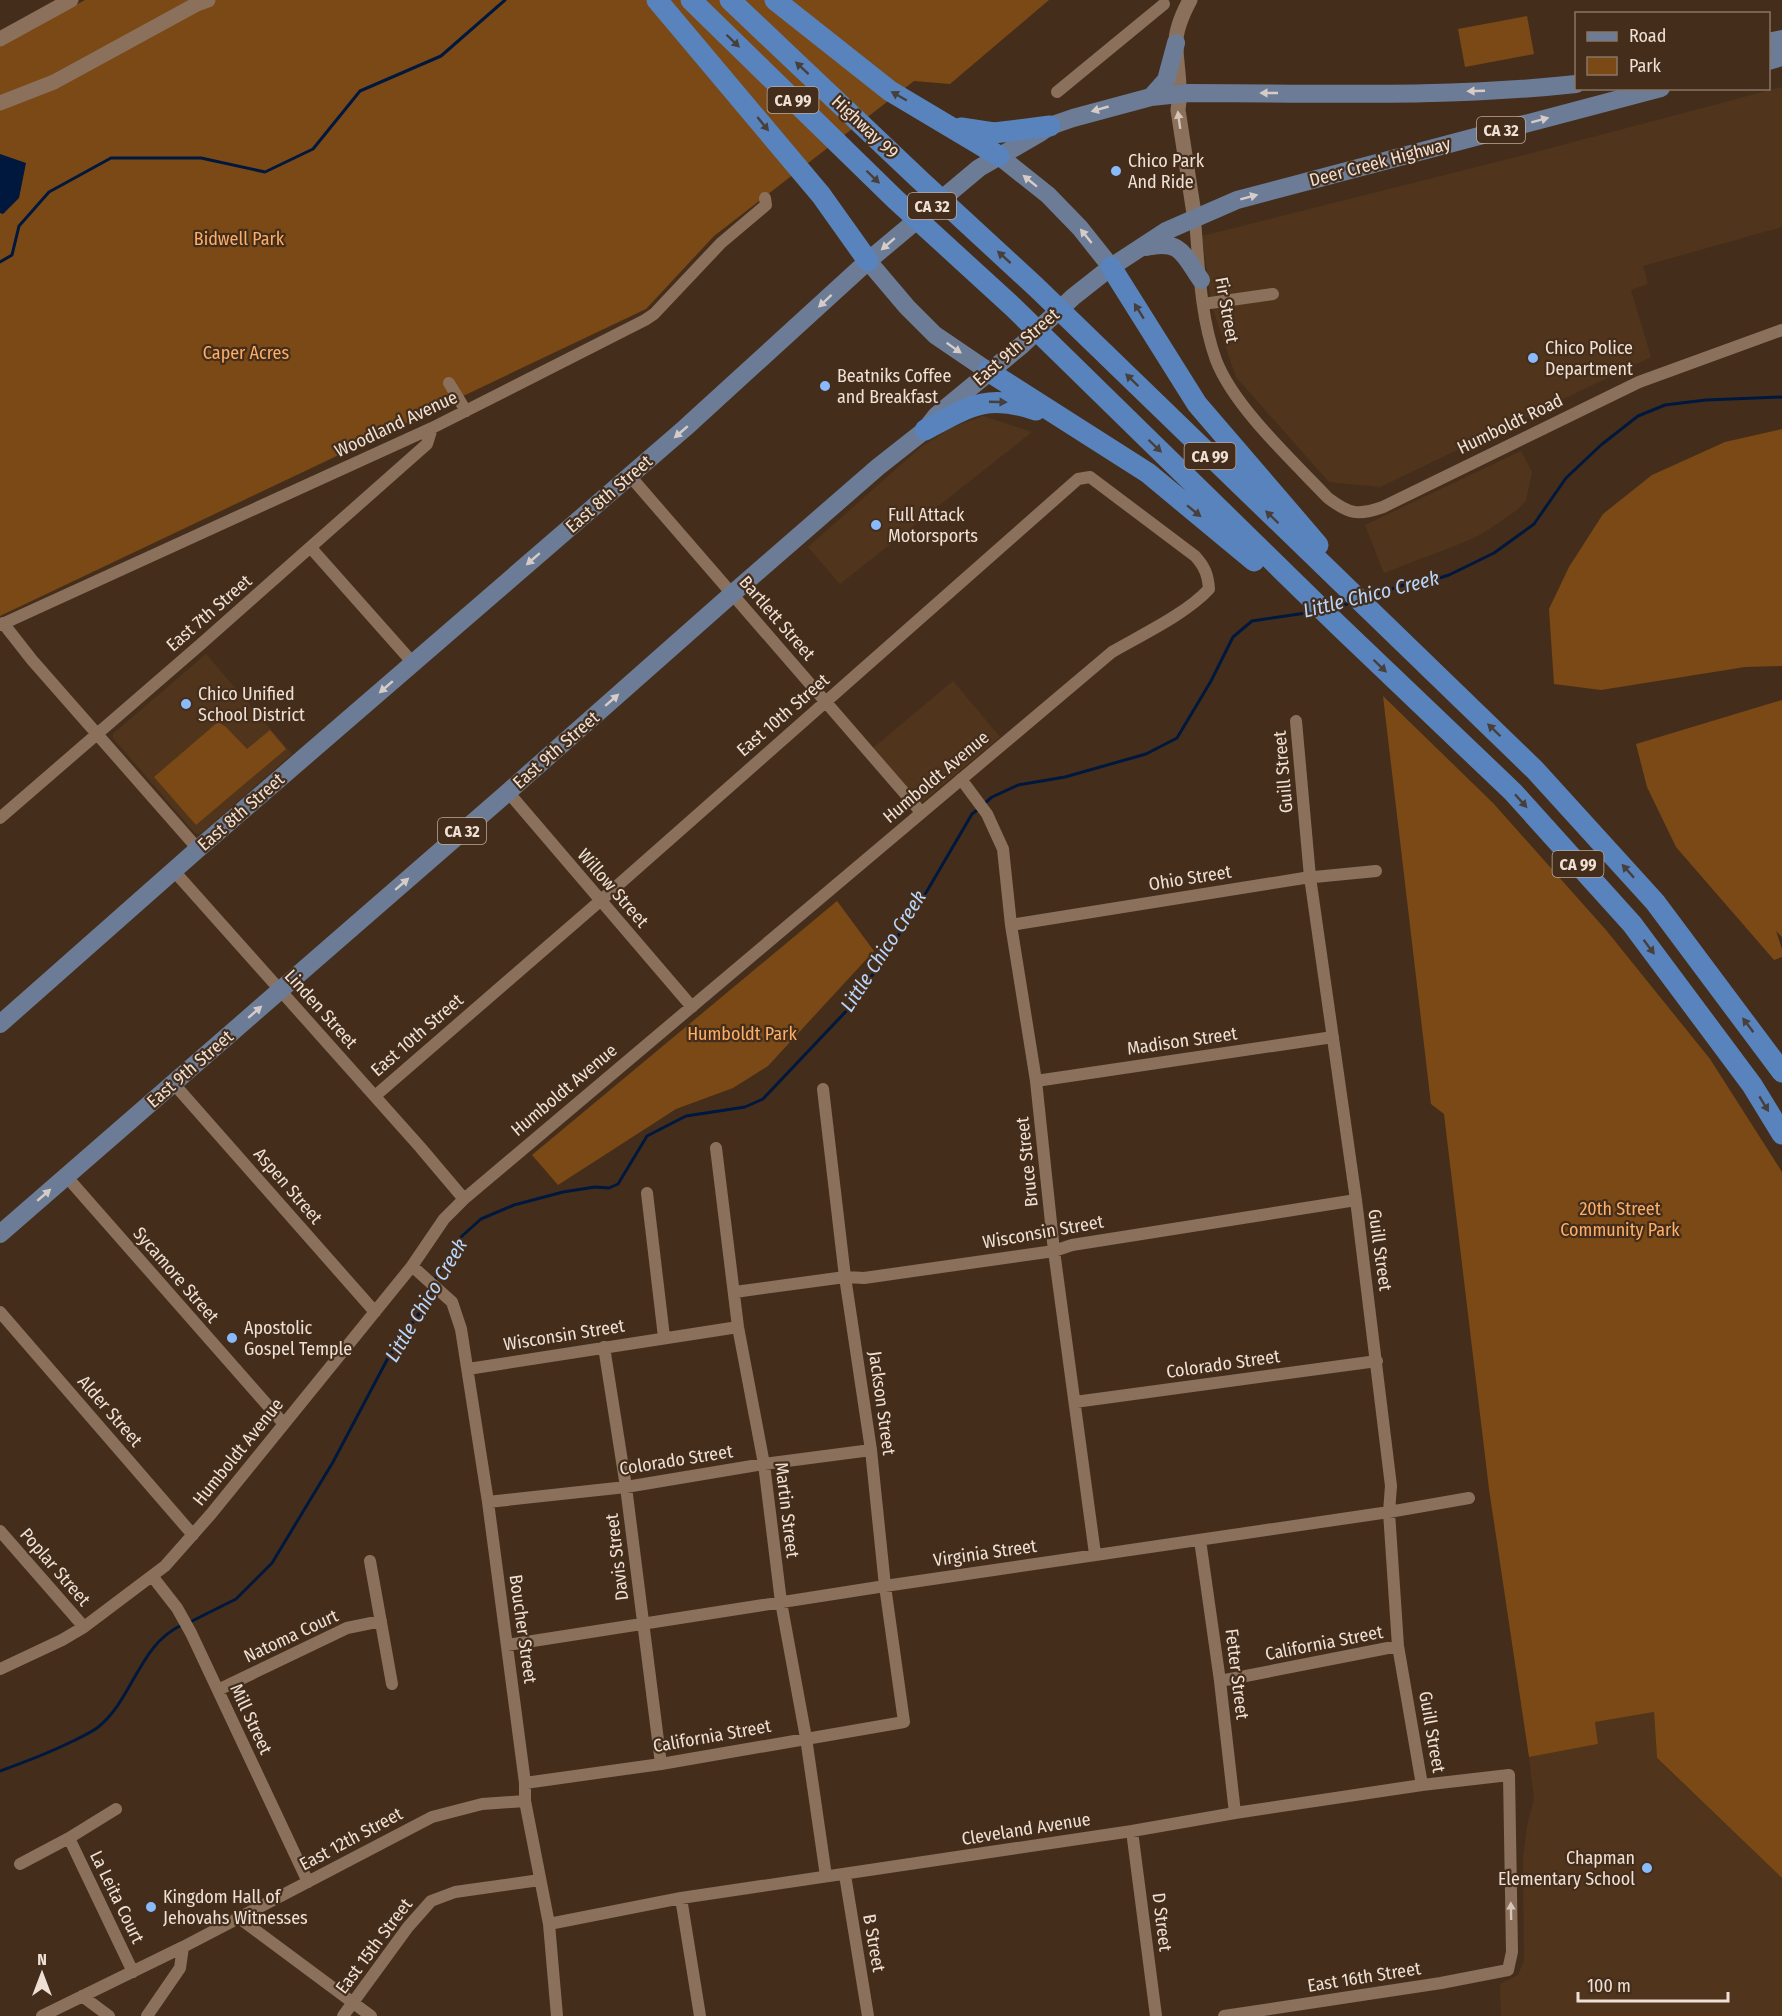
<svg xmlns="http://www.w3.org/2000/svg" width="1782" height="2016" font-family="'Fira Sans Condensed',sans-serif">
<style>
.built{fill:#50351c}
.green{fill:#7b4915}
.water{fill:#00183d}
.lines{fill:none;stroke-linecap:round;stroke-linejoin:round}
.stream{stroke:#00183d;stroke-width:3}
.minor{stroke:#8b715c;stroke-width:12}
.tertiary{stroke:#8b715c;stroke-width:15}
.primary{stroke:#6c7c96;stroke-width:18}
.motorway{stroke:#5883bc;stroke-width:21}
.oneway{fill:#483f3b}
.oneway2{fill:#d5ccc8}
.oneway3{fill:#d6c4b7}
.poi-dot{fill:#89bafc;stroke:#442e1b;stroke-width:2}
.labels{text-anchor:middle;stroke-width:4.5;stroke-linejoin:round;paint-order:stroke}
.shield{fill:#442e1b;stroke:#bcab9d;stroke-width:1.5}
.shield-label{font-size:16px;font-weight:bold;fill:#efe0d5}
.street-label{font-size:18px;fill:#efe0d5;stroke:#442e1b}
.poi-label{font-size:18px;fill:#efe0d5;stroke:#442e1b;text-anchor:start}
.park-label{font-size:18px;fill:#feae67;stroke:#442e1b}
.water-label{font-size:20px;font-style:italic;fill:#b7d5fd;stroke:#442e1b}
</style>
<rect width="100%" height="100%" fill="#442e1b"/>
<!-- built -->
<path class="built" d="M1782 87V227L1643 266 1648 284 1631 290 1651 357 1380 487 1329 482 1236 377 1212 307 1202 236 1532 153Z
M983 416 1032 432 840 584 808 547 921 447 951 428Z
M1521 451 1532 472 1526 501 1517 510 1485 532 1467 541 1384 573 1365 525Z
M206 654 292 754 203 832 198 834 194 832 113 738V734Z
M953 681 1000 737 920 804 873 748Z
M1654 1712 1657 1759 1782 1878V2016H1501L1500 1984 1518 1975 1524 1961 1523 1857 1527 1827 1534 1799 1529 1757 1598 1744 1595 1722Z"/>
<!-- green -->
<path class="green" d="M85 0H1049L950 84 914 81 714 236 646 309 0 616V46Z
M1527 16 1534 54 1465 67 1458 29Z
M1782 429V666L1745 667 1601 690 1554 684 1549 609 1569 567 1603 514 1652 475 1725 442Z
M1383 696 1493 803 1606 930 1710 1059 1782 1172V1878L1657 1758 1654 1712 1595 1722 1598 1744 1529 1757 1489 1489 1444 1114 1431 1104Z
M1782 700V937L1776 931 1782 949V957L1774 960 1676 847 1647 787 1636 744Z
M218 722 226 727 247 749 270 730 286 749 196 825 154 777Z
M837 901 874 951 768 1066 733 1088 676 1109 558 1185 532 1155Z"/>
<!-- water -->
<path class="water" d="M0 154 26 163 19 198 3 214 0 213Z"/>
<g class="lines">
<!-- stream -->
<path class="stream" d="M0 262 12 255 19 226 49 192 111 158H201L265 172 313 149 360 91 441 56 505 0
M1369 597 1412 582 1436 579 1449 575 1494 553 1534 524 1566 478 1601 445 1638 416 1665 405 1706 400 1782 397
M1331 608 1351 603
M985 803 992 797 1018 785 1065 777 1146 754 1177 738 1211 681 1233 637 1252 621 1313 612
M434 1283 437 1274 462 1236 481 1219 514 1205 563 1192 595 1187 609 1188 618 1184 647 1136 686 1116 745 1107 763 1099 851 1006 880 964 927 891 972 814 980 808
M188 1623 236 1599 272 1563 333 1462 388 1358 427 1302 432 1289
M0 1771C25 1762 49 1753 73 1741 81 1737 90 1733 97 1728 133 1700 139 1644 182 1625"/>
<!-- minor -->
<path class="minor" d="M1057 92 1164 4
M1195 220C1199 266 1200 316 1216 360 1234 407 1293 461 1328 498 1349 514 1358 516 1383 507L1639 382 1782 330
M1203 304 1273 294
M449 383 466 411
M630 476 921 812
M311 548 413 663
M3 623 32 660 198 849
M0 625 432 428 645 320 654 314 721 243 766 205 765 198
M1296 721 1310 877 1356 1200 1391 1486 1389 1512 1398 1646 1422 1785
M961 779 987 814 1003 849 1011 925 1036 1081 1054 1251 1095 1554
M508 792 692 1007
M0 818 201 644 427 444 432 428
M174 871 420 1147 464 1199
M1011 925 1304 878 1376 871
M1036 1081 1333 1037
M174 1084 375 1312
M716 1148 738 1327 764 1464 781 1602 806 1738 826 1876
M66 1176 284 1424
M647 1193 664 1337
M412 1266 452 1302 461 1329 488 1502 525 1783V1801L549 1924 557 2016
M735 1292 845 1277 864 1278 1054 1251 1072 1245 1356 1200
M0 1312 193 1535
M604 1347 626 1487 661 1764
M468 1369 738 1327
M1075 1402 1377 1361
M488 1502 626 1487 764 1464 871 1450
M0 1531 84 1627
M1200 1540 1220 1681 1235 1813
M370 1561 392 1684
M152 1576 177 1608 191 1633 308 1882
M507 1645 885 1586 1389 1512 1469 1498
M0 1669 62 1640 84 1627 165 1566 211 1514 412 1266 444 1219 464 1199 1112 652C1141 635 1186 614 1209 589 1208 575 1205 567 1195 556L1090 477 1078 479 600 901 375 1096
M1220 1681 1398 1646
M218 1690 347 1628 381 1621
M525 1783 661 1764 904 1722 885 1586 871 1450 845 1277 823 1089
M1132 1831 1156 2016
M69 1838 133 1972
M20 1864 69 1838 116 1809
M845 1875 868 2016
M681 1898 700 2016
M239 1918 371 2016
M549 1924 681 1898 1132 1831 1235 1813 1422 1785 1509 1775 1512 1952 1508 1970 1441 1983 1224 2016
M82 1996 109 2016
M42 2016 183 1947 432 1817 482 1804 525 1801
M147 2016 180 1968 183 1947
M343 2016 408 1927 431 1901 455 1892 540 1880"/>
<!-- tertiary -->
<path class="tertiary" d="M1190 0C1183 13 1175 30 1176 45 1176 67 1182 87 1178 110L1195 220
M0 39 71 0
M0 103 54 82 197 4 208 0"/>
<!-- primary -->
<path class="primary" d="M1768 42 1782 39
M1768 61 1782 57
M1151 97 1166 80 1176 43
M999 156 1048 195 1080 228 1111 267
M1146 247C1181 239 1183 254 1201 280
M868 261 907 307 935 335 988 371
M0 1024 198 849 685 428 868 261 979 168 1040 133 1050 126 1073 118 1151 97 1189 93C1318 93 1448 98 1576 84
M0 1234 508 792 732 594 878 467 925 430 936 416 1022 345 1073 297 1111 267 1166 231 1237 200 1661 88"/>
<!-- motorway -->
<path class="motorway" d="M657 0 821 195 868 261
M691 0 895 199 1013 307 1338 625 1513 792 1632 924 1752 1085 1782 1134
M730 0 920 180 1036 287 1535 770 1655 902 1782 1072
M775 0 890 91 999 156
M961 128 994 133 1050 126
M1111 267 1197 404 1318 545
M988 371 1148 473 1254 561
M925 430C968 407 987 393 1036 410"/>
</g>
<!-- one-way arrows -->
<defs><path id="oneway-solid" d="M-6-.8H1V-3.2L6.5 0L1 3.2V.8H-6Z" transform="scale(1.5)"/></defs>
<g class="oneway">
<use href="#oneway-solid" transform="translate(733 41) rotate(44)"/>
<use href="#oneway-solid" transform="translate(802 68) rotate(-137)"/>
<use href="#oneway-solid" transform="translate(899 96) rotate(-150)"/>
<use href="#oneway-solid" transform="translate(763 124) rotate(51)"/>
<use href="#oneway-solid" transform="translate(873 177) rotate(44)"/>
<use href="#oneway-solid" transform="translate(1004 257) rotate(-138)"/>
<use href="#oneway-solid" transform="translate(1139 311) rotate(-122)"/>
<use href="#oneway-solid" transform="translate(1132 380) rotate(-136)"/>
<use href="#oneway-solid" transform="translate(998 402) rotate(2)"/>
<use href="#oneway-solid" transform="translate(1155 446) rotate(44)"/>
<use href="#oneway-solid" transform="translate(1194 511) rotate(39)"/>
<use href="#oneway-solid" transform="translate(1272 517) rotate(-136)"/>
<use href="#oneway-solid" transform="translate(1380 666) rotate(44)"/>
<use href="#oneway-solid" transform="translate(1494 730) rotate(-136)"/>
<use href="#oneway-solid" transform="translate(1521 801) rotate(48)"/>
<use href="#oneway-solid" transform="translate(1628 871) rotate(-132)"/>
<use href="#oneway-solid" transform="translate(1649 947) rotate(53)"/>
<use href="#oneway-solid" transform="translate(1748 1025) rotate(-127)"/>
<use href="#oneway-solid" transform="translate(1764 1104) rotate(59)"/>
</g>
<g class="oneway2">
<use href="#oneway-solid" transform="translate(1476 91) rotate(178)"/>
<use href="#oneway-solid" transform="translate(1269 93) rotate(180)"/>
<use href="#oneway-solid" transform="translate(1100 109) rotate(164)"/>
<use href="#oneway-solid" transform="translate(1540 120) rotate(-15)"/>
<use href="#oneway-solid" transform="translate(1030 181) rotate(-141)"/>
<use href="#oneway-solid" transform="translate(1249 197) rotate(-15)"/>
<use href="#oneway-solid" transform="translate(1086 236) rotate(-129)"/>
<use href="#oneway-solid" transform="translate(888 244) rotate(139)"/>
<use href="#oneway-solid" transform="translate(825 301) rotate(137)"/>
<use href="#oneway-solid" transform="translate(954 348) rotate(35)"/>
<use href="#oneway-solid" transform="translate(681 432) rotate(139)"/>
<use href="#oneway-solid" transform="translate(533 559) rotate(139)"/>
<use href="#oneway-solid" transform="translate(386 687) rotate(139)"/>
<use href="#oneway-solid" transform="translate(612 700) rotate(-41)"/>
<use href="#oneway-solid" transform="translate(402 884) rotate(-41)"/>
<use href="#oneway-solid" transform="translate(255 1012) rotate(-41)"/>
<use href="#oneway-solid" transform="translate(44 1195) rotate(-41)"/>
</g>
<g class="oneway3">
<use href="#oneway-solid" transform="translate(1179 120) rotate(-98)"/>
<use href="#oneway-solid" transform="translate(1511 1911) rotate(-91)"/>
</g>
<!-- markers -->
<g class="poi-dot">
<circle cx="1116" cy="171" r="6"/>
<circle cx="1533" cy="358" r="6"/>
<circle cx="825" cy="386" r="6"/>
<circle cx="876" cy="525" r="6"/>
<circle cx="186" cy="704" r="6"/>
<circle cx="232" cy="1338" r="6"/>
<circle cx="1647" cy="1868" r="6"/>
<circle cx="151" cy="1907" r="6"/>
</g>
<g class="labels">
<!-- shield labels -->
<g class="shield">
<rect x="767.5" y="87" width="51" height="26" rx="4.5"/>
<rect x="1477" y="117" width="48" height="26" rx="4.5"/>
<rect x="908" y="193" width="48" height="26" rx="4.5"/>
<rect x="1184.5" y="443" width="51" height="26" rx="4.5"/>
<rect x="438" y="818" width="48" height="26" rx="4.5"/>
<rect x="1552.5" y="851" width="51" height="26" rx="4.5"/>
</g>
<g class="shield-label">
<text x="793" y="106">CA 99</text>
<text x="1501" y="136">CA 32</text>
<text x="932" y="212">CA 32</text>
<text x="1210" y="462">CA 99</text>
<text x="462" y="837">CA 32</text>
<text x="1578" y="870">CA 99</text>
</g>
<!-- street labels -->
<g class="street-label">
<text transform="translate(865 127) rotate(43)" y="6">Highway 99</text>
<text transform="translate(1380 162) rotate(-15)" y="6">Deer Creek Highway</text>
<text transform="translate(1227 310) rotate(80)" y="6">Fir Street</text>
<text transform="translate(1016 347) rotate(-41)" y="6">East 9th Street</text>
<text transform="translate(396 424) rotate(-25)" y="6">Woodland Avenue</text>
<text transform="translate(1510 424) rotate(-26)" y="6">Humboldt Road</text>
<text transform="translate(609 494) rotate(-41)" y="6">East 8th Street</text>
<text transform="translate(209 613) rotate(-41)" y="6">East 7th Street</text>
<text transform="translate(777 618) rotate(49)" y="6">Bartlett Street</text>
<text transform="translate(783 715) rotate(-41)" y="6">East 10th Street</text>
<text transform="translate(556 750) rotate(-41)" y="6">East 9th Street</text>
<text transform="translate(1283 772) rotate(-95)" y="6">Guill Street</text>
<text transform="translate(936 777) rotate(-40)" y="6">Humboldt Avenue</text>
<text transform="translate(241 812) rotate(-41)" y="6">East 8th Street</text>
<text transform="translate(1190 878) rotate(-9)" y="6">Ohio Street</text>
<text transform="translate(613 888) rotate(49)" y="6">Willow Street</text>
<text transform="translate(321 1009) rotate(48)" y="6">Linden Street</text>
<text transform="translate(417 1035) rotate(-41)" y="6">East 10th Street</text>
<text transform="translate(1182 1041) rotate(-8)" y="6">Madison Street</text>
<text transform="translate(190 1069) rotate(-41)" y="6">East 9th Street</text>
<text transform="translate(564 1090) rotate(-40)" y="6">Humboldt Avenue</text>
<text transform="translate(1027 1162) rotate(-96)" y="6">Bruce Street</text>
<text transform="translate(288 1186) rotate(49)" y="6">Aspen Street</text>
<text transform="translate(1043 1232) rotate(-10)" y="6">Wisconsin Street</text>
<text transform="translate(1380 1250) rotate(82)" y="6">Guill Street</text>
<text transform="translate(176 1275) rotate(49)" y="6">Sycamore Street</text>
<text transform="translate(564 1335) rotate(-9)" y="6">Wisconsin Street</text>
<text transform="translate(1223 1364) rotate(-8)" y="6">Colorado Street</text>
<text transform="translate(882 1403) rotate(82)" y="6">Jackson Street</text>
<text transform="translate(110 1411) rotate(49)" y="6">Alder Street</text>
<text transform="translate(238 1452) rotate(-51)" y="6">Humboldt Avenue</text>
<text transform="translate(676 1460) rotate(-9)" y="6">Colorado Street</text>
<text transform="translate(787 1510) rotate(83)" y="6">Martin Street</text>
<text transform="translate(985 1553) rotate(-8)" y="6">Virginia Street</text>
<text transform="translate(617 1557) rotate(-97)" y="6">Davis Street</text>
<text transform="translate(55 1567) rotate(49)" y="6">Poplar Street</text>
<text transform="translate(523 1629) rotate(82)" y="6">Boucher Street</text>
<text transform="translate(291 1636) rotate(-25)" y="6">Natoma Court</text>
<text transform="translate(1324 1643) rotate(-11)" y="6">California Street</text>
<text transform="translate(1237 1674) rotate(83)" y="6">Fetter Street</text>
<text transform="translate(251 1719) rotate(65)" y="6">Mill Street</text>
<text transform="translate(1432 1732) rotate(80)" y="6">Guill Street</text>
<text transform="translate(712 1736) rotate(-10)" y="6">California Street</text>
<text transform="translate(1026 1829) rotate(-9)" y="6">Cleveland Avenue</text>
<text transform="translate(351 1839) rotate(-28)" y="6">East 12th Street</text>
<text transform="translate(117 1897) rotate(64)" y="6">La Leita Court</text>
<text transform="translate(1162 1922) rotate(83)" y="6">D Street</text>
<text transform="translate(874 1943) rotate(80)" y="6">B Street</text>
<text transform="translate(374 1946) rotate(-53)" y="6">East 15th Street</text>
<text transform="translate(1364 1977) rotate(-9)" y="6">East 16th Street</text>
</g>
<!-- poi labels -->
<g class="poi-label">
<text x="1128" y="167">Chico Park<tspan x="1128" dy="21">And Ride</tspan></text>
<text x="1545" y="354">Chico Police<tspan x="1545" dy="21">Department</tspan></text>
<text x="837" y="382">Beatniks Coffee<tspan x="837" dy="21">and Breakfast</tspan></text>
<text x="888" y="521">Full Attack<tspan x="888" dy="21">Motorsports</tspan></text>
<text x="198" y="700">Chico Unified<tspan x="198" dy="21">School District</tspan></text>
<text x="244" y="1334">Apostolic<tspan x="244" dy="21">Gospel Temple</tspan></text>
<text x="1635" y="1864" text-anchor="end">Chapman<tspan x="1635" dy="21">Elementary School</tspan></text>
<text x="163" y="1903">Kingdom Hall of<tspan x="163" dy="21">Jehovahs Witnesses</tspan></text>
</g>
<!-- park labels -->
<g class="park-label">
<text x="239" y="245">Bidwell Park</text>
<text x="246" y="359">Caper Acres</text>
<text x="742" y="1040">Humboldt Park</text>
<text x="1620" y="1215">20th Street<tspan x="1620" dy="21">Community Park</tspan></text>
</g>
<!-- water labels -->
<g class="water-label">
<text transform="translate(1371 594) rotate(-14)" y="7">Little Chico Creek</text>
<text transform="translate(883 951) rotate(-57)" y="7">Little Chico Creek</text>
<text transform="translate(426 1300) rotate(-59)" y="7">Little Chico Creek</text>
</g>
</g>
<!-- legend -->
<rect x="1575" y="12" width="195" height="78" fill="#442e1b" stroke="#887565" stroke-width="1.5"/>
<rect x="1587" y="32" width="30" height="9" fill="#6c7c96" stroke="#887565" stroke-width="1.5"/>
<text x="1629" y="42" font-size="18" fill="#efe0d5">Road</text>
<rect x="1587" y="57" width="30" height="18" fill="#7b4915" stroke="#887565" stroke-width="1.5"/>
<text x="1629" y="72" font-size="18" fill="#efe0d5">Park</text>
<!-- north arrow -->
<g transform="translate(42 1974)" stroke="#442e1b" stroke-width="4.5" paint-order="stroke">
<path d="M0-4.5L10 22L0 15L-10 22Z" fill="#efe0d5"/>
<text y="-9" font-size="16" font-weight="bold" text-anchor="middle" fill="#efe0d5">N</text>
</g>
<!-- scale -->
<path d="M1578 1992v9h150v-9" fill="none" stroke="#efe0d5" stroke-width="3"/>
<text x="1587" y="1992" font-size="18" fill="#efe0d5" stroke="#442e1b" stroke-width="4.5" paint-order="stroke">100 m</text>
</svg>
